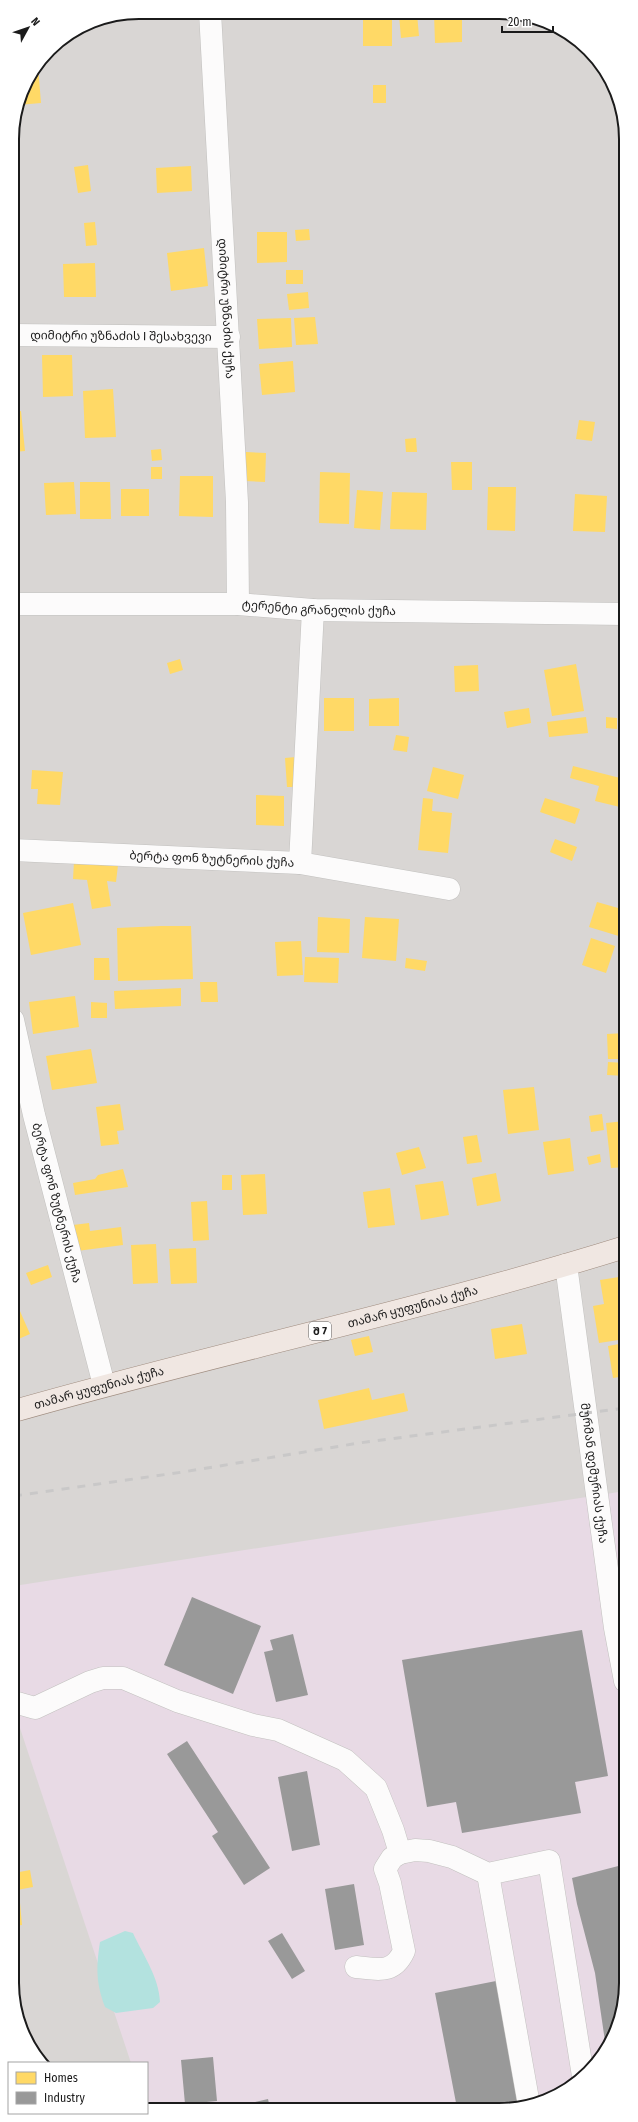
<svg xmlns="http://www.w3.org/2000/svg" width="638" height="2122" font-family="'Fira Sans Condensed','Noto Sans Georgian',sans-serif">
<style>
.residential{fill:#d9d6d4}
.industrial{fill:#e8dae5}
.water{fill:#b3e2df}
.homes{fill:#ffd966}
.industry{fill:#999}
.lines{fill:none;stroke-linecap:round;stroke-linejoin:round}
.minor-casing{stroke:#c2c1bf;stroke-width:23}
.major-casing{stroke:#a08d80;stroke-width:23}
.minor{stroke:#fcfbfb;stroke-width:22}
.major{stroke:#f0e7e2;stroke-width:22}
.rail{stroke:#c9c8c8;stroke-width:3;stroke-dasharray:8 8;stroke-linecap:butt}
.labels{text-anchor:middle;stroke-width:4;stroke-linejoin:round;paint-order:stroke}
.shield{fill:#fff;stroke:#5f5f5f;stroke-width:1}
.shield-label{font-size:11px;font-weight:bold;fill:#1b1b1b}
.street-label{font-size:12px;fill:#1b1b1b;stroke:#fff}
.rim{fill:none;stroke:#1b1b1b;stroke-width:2}
</style>
<rect width="100%" height="100%" fill="#eae6e2"/>
<!-- residential -->
<path class="residential" d="M139 12 524 14 562 29 589 49 613 83 624 114 626 1991 616 2031 594 2067 562 2093 147 2108V2063H42L25 2039 14 2008 12 131 22 90 49 49 91 22Z"/>
<!-- industrial -->
<path class="industrial" d="M625 1491 626 1991 616 2031 594 2067 562 2093 524 2108H147V2063H131L14 1710V1586Z"/>
<!-- water -->
<path class="water" d="M125 1931 133 1933C143 1955 159 1977 160 2002L153 2008 116 2013 105 2007C96 1983 96 1967 100 1942Z"/>
<!-- homes -->
<path class="homes" d="M363 13 392 14V46H363Z
M417 14 419 36 401 38 399 15Z
M434 14H462V42L435 43Z
M38 66 41 103 18 105 22 90Z
M373 85H386V103H373Z
M88 165 91 191 78 193 74 167Z
M191 166 192 191 157 193 156 168Z
M95 222 97 245 86 246 84 223Z
M309 229 310 240 296 241 295 230Z
M257 232H287V262L257 263Z
M204 248 208 286 171 291 167 253Z
M95 263 96 297H64L63 264Z
M286 270H303V284H286Z
M308 292 309 308 289 310 287 294Z
M315 317 318 344 296 345 294 318Z
M291 318 292 347 259 349 257 319Z
M42 355H72L73 396 43 397Z
M293 361 295 392 262 395 259 364Z
M113 389 116 437 85 438 83 391Z
M21 411 25 451 13 452V412Z
M579 420 595 422 592 441 576 439Z
M416 438 417 452H406L405 439Z
M161 449 162 460 152 461 151 450Z
M246 452 266 453 265 482 245 481Z
M451 462H472V490H452Z
M151 467H162V479H151Z
M320 472 350 473 349 524 319 523Z
M180 476H213V517L179 516Z
M74 482 76 514 46 515 44 483Z
M80 482H110L111 519H80Z
M488 487H516L515 531 487 530Z
M121 489H149V516H121Z
M357 490 383 492 380 530 354 528Z
M392 492 427 493 426 530 390 529Z
M575 494 607 496 605 532 573 531Z
M180 659 183 670 170 674 167 663Z
M576 664 584 711 552 716 544 670Z
M478 665 479 691 455 692 454 666Z
M324 698H354V731H324Z
M399 698V726H369V699Z
M529 708 531 723 507 728 504 712Z
M586 717 588 733 549 737 547 722Z
M606 717 617 718V729L606 728Z
M396 735 409 737 407 752 393 750Z
M296 757 297 787H287L285 758Z
M573 766 624 779V808L595 801 599 786 570 778Z
M433 767 464 775 458 799 427 791Z
M32 770 63 772 60 805 37 804 38 789H31Z
M256 795 284 796V826L256 825Z
M423 798 433 799 432 811 452 813 448 853 418 850Z
M545 798 580 809 575 824 540 812Z
M555 839 577 847 572 861 550 852Z
M74 861 118 865 116 882 107 881 111 906 92 909 87 880 73 879Z
M597 902 625 910V929L622 937 589 927Z
M73 903 81 945 31 955 23 913Z
M318 917 350 919 349 953 317 952Z
M365 917 399 919 396 961 362 958Z
M161 926H191L193 979 118 981 117 928Z
M591 938 615 946 606 973 582 965Z
M301 941 303 975 277 976 275 942Z
M305 957 339 958 338 983 304 982Z
M94 958H109L110 980H94Z
M406 958 427 961 425 971 405 968Z
M200 982H217L218 1002H201Z
M181 988V1006L115 1009 114 991Z
M75 996 79 1027 33 1034 29 1002Z
M91 1002 107 1003V1018H91Z
M625 1033V1059H608L607 1034Z
M91 1049 97 1083 52 1090 46 1056Z
M608 1062 625 1063V1076L607 1075Z
M534 1087 539 1130 508 1134 503 1090Z
M120 1104 124 1130 117 1131 119 1144 101 1146 96 1107Z
M602 1114 604 1130 591 1132 589 1116Z
M625 1121V1167L611 1168 606 1123Z
M477 1135 482 1162 467 1164 463 1137Z
M570 1138 574 1171 548 1175 543 1142Z
M419 1147 426 1168 402 1175 396 1153Z
M600 1154 601 1162 589 1165 587 1157Z
M123 1169 128 1187 75 1195 73 1183 95 1179 98 1175Z
M496 1173 501 1201 477 1206 472 1178Z
M265 1174 267 1214 243 1215 241 1175Z
M222 1175H232V1190H222Z
M443 1181 449 1215 421 1220 415 1185Z
M390 1188 395 1225 368 1228 363 1192Z
M207 1201 209 1240 193 1241 191 1202Z
M89 1223 90 1231 121 1227 123 1245 77 1251 73 1225Z
M156 1244 158 1283 133 1284 131 1245Z
M196 1248 197 1283 171 1284 169 1249Z
M48 1265 52 1277 31 1285 26 1273Z
M619 1277 625 1318V1339L599 1343 593 1306 604 1304 600 1280Z
M16 1302 30 1334 14 1341V1303Z
M522 1324 527 1354 495 1359 491 1329Z
M369 1336 373 1352 355 1356 351 1340Z
M625 1343V1376L613 1378 608 1346Z
M369 1388 372 1400 404 1393 408 1411 324 1429 318 1400Z
M30 1870 33 1887 17 1890 14 1873Z
M20 1903 22 1925 14 1926V1904Z"/>
<!-- industry -->
<path class="industry" d="M622 1445H625V1466H624Z
M192 1597 261 1626 233 1694 164 1665Z
M582 1630 608 1776 575 1782 581 1813 462 1833 456 1802 427 1807 402 1660Z
M293 1634 308 1695 276 1702 264 1652 273 1650 270 1640Z
M187 1741 270 1868 244 1885 212 1836 218 1832 167 1754Z
M307 1771 320 1845 292 1851 278 1777Z
M626 1864V1991L616 2031 606 2048 595 1973 577 1904 572 1878Z
M354 1884 364 1945 335 1950 325 1889Z
M282 1933 305 1971 292 1979 268 1941Z
M496 1981 520 2108H457L435 1993Z
M213 2057 217 2101 185 2104 181 2060Z
M268 2099 270 2108H233V2107Z"/>
<g class="lines">
<defs>
<g id="minor">
<path id="s1" d="M210 12 237 502 238 604"/>
<path id="s2" d="M12 335 229 337"/>
<path id="s3" d="M13 604H238L313 610 624 614"/>
<path id="s4" d="M13 850 300 863 449 889"/>
<path d="M300 863 313 610"/>
<path id="s5" d="M13 1020 34 1115 104 1385"/>
<path id="s6" d="M566 1265 615 1628 625 1681"/>
<path d="M14 1702 35 1708 90 1682 103 1678H123L177 1701 253 1725 278 1730 345 1760 376 1788 393 1830 400 1853"/>
<path d="M488 1874 529 2105"/>
<path d="M356 1967C377 1969 393 1975 404 1951L390 1883 385 1869 392 1858 400 1853 415 1850 429 1851 452 1857 488 1874 549 1861 583 2076"/>
</g>
<g id="major">
<path id="s7" d="M14 1411C217 1353 423 1310 625 1247"/>
</g>
</defs>
<!-- minor casing -->
<use href="#minor" class="minor-casing"/>
<!-- major casing -->
<use href="#major" class="major-casing"/>
<!-- minor -->
<use href="#minor" class="minor"/>
<!-- major -->
<use href="#major" class="major"/>
<!-- rail -->
<path class="rail" d="M14 1496 183 1472 359 1443 625 1408"/>
</g>
<g class="labels">
<!-- shield labels -->
<rect class="shield" x="309" y="1322" width="22" height="18" rx="3"/>
<g class="shield-label">
<text x="320" y="1335">შ 7</text>
</g>
<!-- street labels -->
<g class="street-label">
<text dy="4" stroke="none"><textPath href="#s1" startOffset="297">დიმიტრი უზნაძის ქუჩა</textPath></text>
<text dy="4" stroke="none"><textPath href="#s2" startOffset="109">დიმიტრი უზნაძის I შესახვევი</textPath></text>
<text dy="4" stroke="none"><textPath href="#s3" startOffset="306">ტერენტი გრანელის ქუჩა</textPath></text>
<text dy="4" stroke="none"><textPath href="#s4" startOffset="199">ბერტა ფონ ზუტნერის ქუჩა</textPath></text>
<text dy="4" stroke="none"><textPath href="#s5" startOffset="188">ბერტა ფონ ზუტნერის ქუჩა</textPath></text>
<text dy="4" stroke="none"><textPath href="#s7" startOffset="412">თამარ ყუფუნიას ქუჩა</textPath></text>
<text dy="4" stroke="none"><textPath href="#s7" startOffset="88">თამარ ყუფუნიას ქუჩა</textPath></text>
<text dy="4" stroke="none"><textPath href="#s6" startOffset="210">მურმან დემურიას ქუჩა</textPath></text>
</g>
</g>
<!-- crop -->
<path d="M0 0H638V2122H0ZM139 19H499A120 120 0 0 1 619 139V1983A120 120 0 0 1 499 2103H139A120 120 0 0 1 19 1983V139A120 120 0 0 1 139 19Z" fill="#fff" fill-rule="evenodd"/>
<path class="rim" d="M139 19H499A120 120 0 0 1 619 139V1983A120 120 0 0 1 499 2103H139A120 120 0 0 1 19 1983V139A120 120 0 0 1 139 19Z"/>
<!-- legend -->
<rect x="8" y="2062" width="140" height="52" fill="#ffffff" stroke="#a4a4a4"/>
<rect x="16" y="2072" width="20" height="12" fill="#ffd966" stroke="#a4a4a4"/>
<text x="44" y="2082" font-size="12" fill="#1b1b1b">Homes</text>
<rect x="16" y="2092" width="20" height="12" fill="#999999" stroke="#a4a4a4"/>
<text x="44" y="2102" font-size="12" fill="#1b1b1b">Industry</text>
<!-- north arrow -->
<g transform="translate(28 28) rotate(50)" stroke="#ffffff" stroke-width="3" paint-order="stroke">
<path d="M0-3L7 15L0 10L-7 15Z" fill="#1b1b1b"/>
<text y="-6" font-size="11" font-weight="bold" text-anchor="middle" fill="#1b1b1b">N</text>
</g>
<!-- scale -->
<path d="M502 26v6h51v-6" fill="none" stroke="#1b1b1b" stroke-width="2"/>
<text x="508" y="26" font-size="12" fill="#1b1b1b" stroke="#ffffff" stroke-width="3" paint-order="stroke">20 m</text>
</svg>
